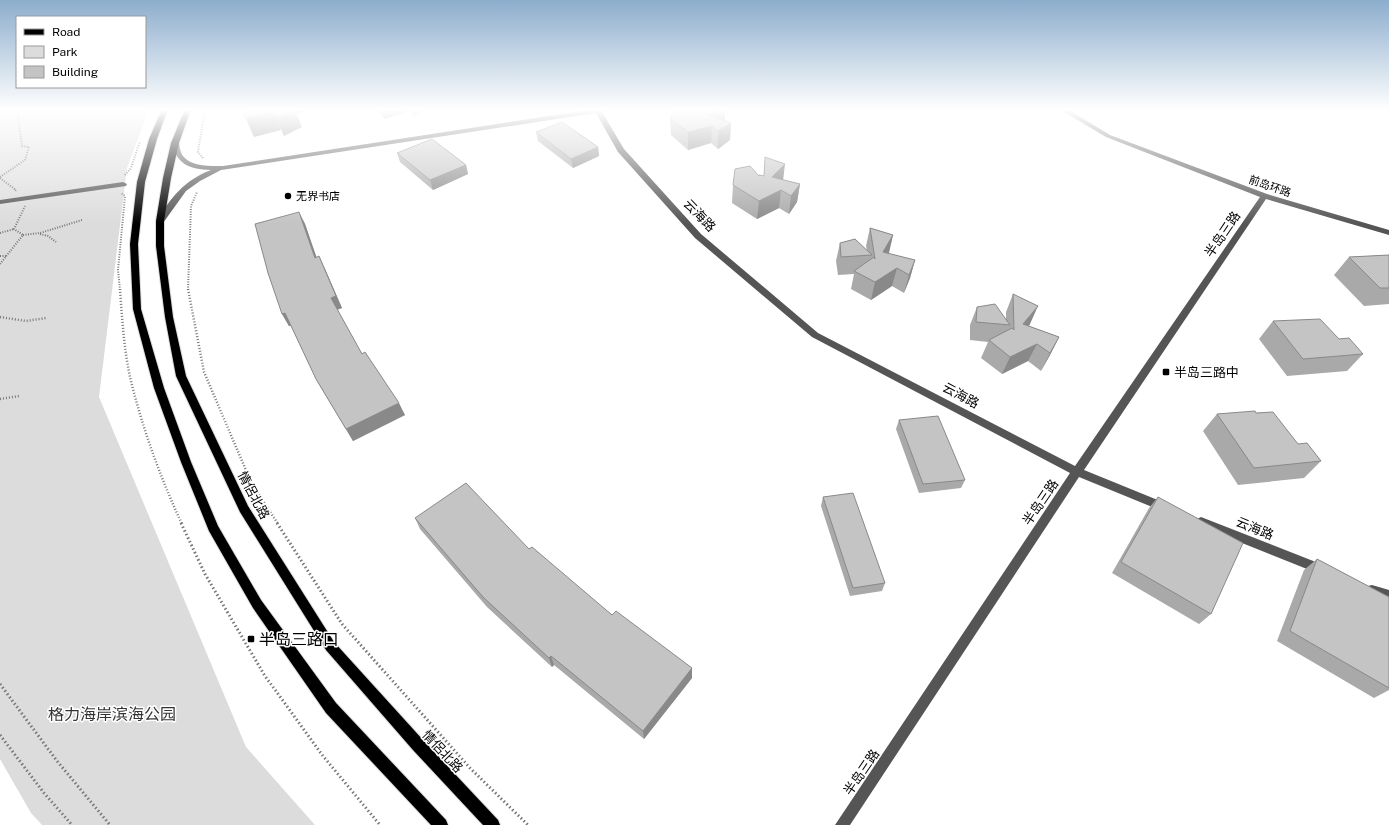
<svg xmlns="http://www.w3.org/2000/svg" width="1389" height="825" font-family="'Public Sans','Noto Sans SC',sans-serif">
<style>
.green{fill:#dcdcdc}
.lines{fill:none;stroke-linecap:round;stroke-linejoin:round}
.major-casing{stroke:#dbdbdb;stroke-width:2}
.path-far2{stroke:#777;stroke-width:2;stroke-dasharray:1 1.5;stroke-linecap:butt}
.path-far1{stroke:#777;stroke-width:2.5;stroke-dasharray:1 2;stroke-linecap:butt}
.path{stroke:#777;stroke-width:3;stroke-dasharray:1.5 2.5;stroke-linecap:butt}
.minor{fill:#555;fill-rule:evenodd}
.major{fill:#000;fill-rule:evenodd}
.wall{fill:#a9a9a9}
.shaded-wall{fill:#898989}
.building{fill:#c4c4c4;stroke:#898989}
.poi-dot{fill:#000;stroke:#fff;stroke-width:1.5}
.labels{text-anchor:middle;stroke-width:3;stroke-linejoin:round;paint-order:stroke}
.far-street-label{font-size:11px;fill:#000;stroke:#fff}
.far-poi-label{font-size:11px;fill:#000;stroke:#fff;text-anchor:start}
.street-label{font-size:13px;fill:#000;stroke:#fff}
.poi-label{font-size:13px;fill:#000;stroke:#fff;text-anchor:start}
.near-poi-label{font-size:16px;fill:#000;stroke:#fff;text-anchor:start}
.near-park-label{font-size:16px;fill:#333;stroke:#fff}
</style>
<rect width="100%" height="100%" fill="#fff"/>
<!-- green -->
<path class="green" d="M0 109H149L127 168 99 397 246 747 315 825H42L31 813 0 759Z"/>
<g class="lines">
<defs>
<path id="major" d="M162 109H168L157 139 145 182 138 244 141 309 164 388 191 462 218 526 261 600 336 703 446 820 448 825H431L326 713 253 608 209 531 181 462 154 388 133 309 130 244 137 182 149 139Z
M185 109H191L179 143 171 178 164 221V246L173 317 186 376 248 506 334 642 423 740 498 820 500 825H483L413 750 326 650 240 512 176 376 165 317 156 246V221L163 178 171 143Z"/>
</defs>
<!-- major casing -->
<use href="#major" class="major-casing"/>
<!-- path-far2 -->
<path class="path-far2" d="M203 158 198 152 205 109
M125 175 131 168 140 141
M0 177 25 160 29 147 22 146 17 109
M0 178 16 190 15 191
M0 233 14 229
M40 234 48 236 56 242
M23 235 40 233 82 220
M0 256H6
M0 264 23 235 14 229 25 206
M120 290 118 270 125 196 121 193
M188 290 191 206 197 192"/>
<!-- path-far1 -->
<path class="path-far1" d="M120 289C122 318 124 349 130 377 142 427 160 477 182 524
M188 289 204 372 251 482 278 524
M0 317 26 321 46 318
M0 399 19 396"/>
<!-- path -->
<path class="path" d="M181 523 205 574 265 676 323 756 380 825
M277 523 342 624 470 768 528 825
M0 684 57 761 110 825
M0 735 44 793 72 825"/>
<!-- minor -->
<path class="minor" d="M594 109H614L613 110 602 112 624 149 701 234 818 333 1075 466 1260 197 1106 137 1059 109H1067L1110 135 1267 194 1389 230V235L1266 199 1084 470 1170 505 1172 508 1170 511 1166 513 1162 511 1079 477 850 825H835L1070 473 812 337 695 238 618 152 596 113 221 170 200 181 186 191 163 223H160L156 221C172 197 183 181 211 170 189 169 178 165 171 143L172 141H178C180 146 180 152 183 156 191 167 211 166 223 166Z
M123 182 127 184 126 186 0 204V200Z
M1201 517 1326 566 1328 570 1326 574 1322 575 1197 525 1195 522 1197 519Z
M1372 585 1389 590V600L1368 594 1366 590 1368 586Z"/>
<!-- major -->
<use href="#major" class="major"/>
</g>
<!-- wall -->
<path class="wall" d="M374 109H426L414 116 409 111 385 119Z
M704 109H725V121L731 123 730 140 718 149 711 143 688 150 671 135 670 118 696 110 702 113Z
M536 132 598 147 599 156 573 168 538 141Z
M397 153 466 165 468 174 433 190 400 162Z
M759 176 783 180 800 184 797 202 789 214 779 208 757 219 732 203 733 185Z
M299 212 305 224 316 257 325 269 342 308 337 310 362 354 405 415 353 441 323 391 316 379 291 326H289L282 314Z
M870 228 893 235 888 254 915 260 910 278 904 293 892 286 871 300 851 289 854 274 838 275 836 261 840 243 867 250 866 246Z
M1389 255V304L1364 306 1334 275 1349 257Z
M1013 294 1030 324 1029 326 1059 337 1050 355 1041 371 1028 361 1002 374 981 358 988 342 970 340V325L977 307 1006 319V312Z
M1273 321 1339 339 1363 354 1347 371 1287 376 1259 339Z
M1256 413 1298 444 1321 461 1304 478 1238 485 1203 431 1217 414Z
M899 420 965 480 961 488 919 493 896 429Z
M823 497 885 583 882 591 850 596 821 506Z
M1158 497 1211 614 1199 624 1112 573 1149 508Z
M415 518 529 549 612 615 692 668V678L644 739 554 665 552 667 487 607 420 529Z
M1317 559 1389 597V690L1374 698 1277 641 1304 570Z"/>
<!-- shaded-wall -->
<path class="shaded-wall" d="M280 109H308V110L297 115 302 127 284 136 276 118Z
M382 109H408L409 111 385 119Z
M412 109H426L414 116Z
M718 109H725V122L712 126 711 143 688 150V132L708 115Z
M274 113 281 130 254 137 246 119Z
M731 123 730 140 718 149V131Z
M598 147 599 156 573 168 571 159Z
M785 164 783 181 772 177Z
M466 165 468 174 433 190 430 180Z
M800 184 797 202 789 214 791 196Z
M781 190 779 208 757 219 759 201Z
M299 212 305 224 321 270 315 258Z
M893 235 889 253 878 270 883 252Z
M319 256 325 269 342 308 336 310 331 298Z
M915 260 910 278 904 293 909 275Z
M897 268 892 286 871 300 875 282Z
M1038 306 1030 324 1016 342 1023 324Z
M285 313 291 326H289L282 314Z
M1059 337 1050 355 1041 371 1050 353Z
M1037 344 1028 361 1002 374 1010 357Z
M399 403 405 415 353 441 346 429Z
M551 656 554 665 552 667 549 658Z
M692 668V678L644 739 643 731Z"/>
<!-- building -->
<path class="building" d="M242 109H292L295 110 276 118 274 113 246 119 242 110Z
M676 109H695L696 110 702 113 704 109H718L708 115 731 123 718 131 712 126 688 132 670 118Z
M562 122 598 147 571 159 536 132Z
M432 139 466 165 430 180 397 153Z
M765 157 785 164 772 177 800 184 791 196 781 190 759 201 733 185 735 169 750 166 759 176V175L764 176Z
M299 212 315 258 319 256 336 296 331 298 362 354 365 352 399 403 346 429 316 379 285 313 282 314 268 273 255 224Z
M870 228 893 235 883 252 915 260 909 275 897 268 875 282 854 271 874 257 875 259Z
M855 239 872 255 841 257 840 243Z
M1389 255V288H1380L1349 257Z
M1013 294 1038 306 1023 324 1059 337 1050 353 1037 344 1010 357 989 340 1012 328 1014 330Z
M995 304 1010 325 976 322 977 307Z
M1320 319 1339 339 1349 338 1363 354 1303 359 1273 321Z
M1255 411 1256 413 1273 412 1298 444 1307 443 1321 461 1254 468 1217 414Z
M938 416 965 480 923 484 899 420Z
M466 483 529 549 532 547 612 615 616 611 692 668 643 731 551 656 549 658 483 597 415 518Z
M853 493 885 583 853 588 823 497Z
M1158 497 1243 543 1211 614 1121 562Z
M1317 559 1389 597V688L1290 631Z"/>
<!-- sky -->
<linearGradient id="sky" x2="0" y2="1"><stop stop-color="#8cadcc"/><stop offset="0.49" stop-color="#fff"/><stop offset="1" stop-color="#fff" stop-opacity="0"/></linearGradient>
<rect width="1389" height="224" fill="url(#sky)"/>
<!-- markers -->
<g class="poi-dot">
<circle cx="288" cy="196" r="4"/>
<rect x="1162" y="368" width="8" height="8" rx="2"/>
<rect x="247" y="635" width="8" height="8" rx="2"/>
</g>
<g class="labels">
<!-- far-street labels -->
<g class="far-street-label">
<text transform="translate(1270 186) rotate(19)" y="4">前岛环路</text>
</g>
<!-- far-poi labels -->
<g class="far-poi-label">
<text x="296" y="200">无界书店</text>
</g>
<!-- street labels -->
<g class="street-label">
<text transform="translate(700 215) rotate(46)" y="5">云海路</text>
<text transform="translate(1222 234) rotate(-56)" y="5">半岛三路</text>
<text transform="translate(961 395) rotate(28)" y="5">云海路</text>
<text transform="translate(254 495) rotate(62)" y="5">情侶北路</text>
<text transform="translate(1040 502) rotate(-56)" y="5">半岛三路</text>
<text transform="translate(1255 528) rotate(22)" y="5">云海路</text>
<text transform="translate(443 751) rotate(47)" y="5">情侶北路</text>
<text transform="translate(861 772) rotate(-56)" y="5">半岛三路</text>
</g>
<!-- poi labels -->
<g class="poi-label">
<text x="1174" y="377">半岛三路中</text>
</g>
<!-- near-poi labels -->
<g class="near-poi-label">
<text x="259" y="645">半岛三路口</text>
</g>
<!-- near-park labels -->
<g class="near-park-label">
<text x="112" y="720">格力海岸滨海公园</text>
</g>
</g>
<!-- legend -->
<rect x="16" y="16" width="130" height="72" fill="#ffffff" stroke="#999999"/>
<rect x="24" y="29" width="20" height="6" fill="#000000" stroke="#999999"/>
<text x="52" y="36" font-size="12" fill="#000000">Road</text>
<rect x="24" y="46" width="20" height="12" fill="#dcdcdc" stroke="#999999"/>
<text x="52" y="56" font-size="12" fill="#000000">Park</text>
<rect x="24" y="66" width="20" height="12" fill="#c4c4c4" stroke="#999999"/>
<text x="52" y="76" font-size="12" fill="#000000">Building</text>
</svg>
